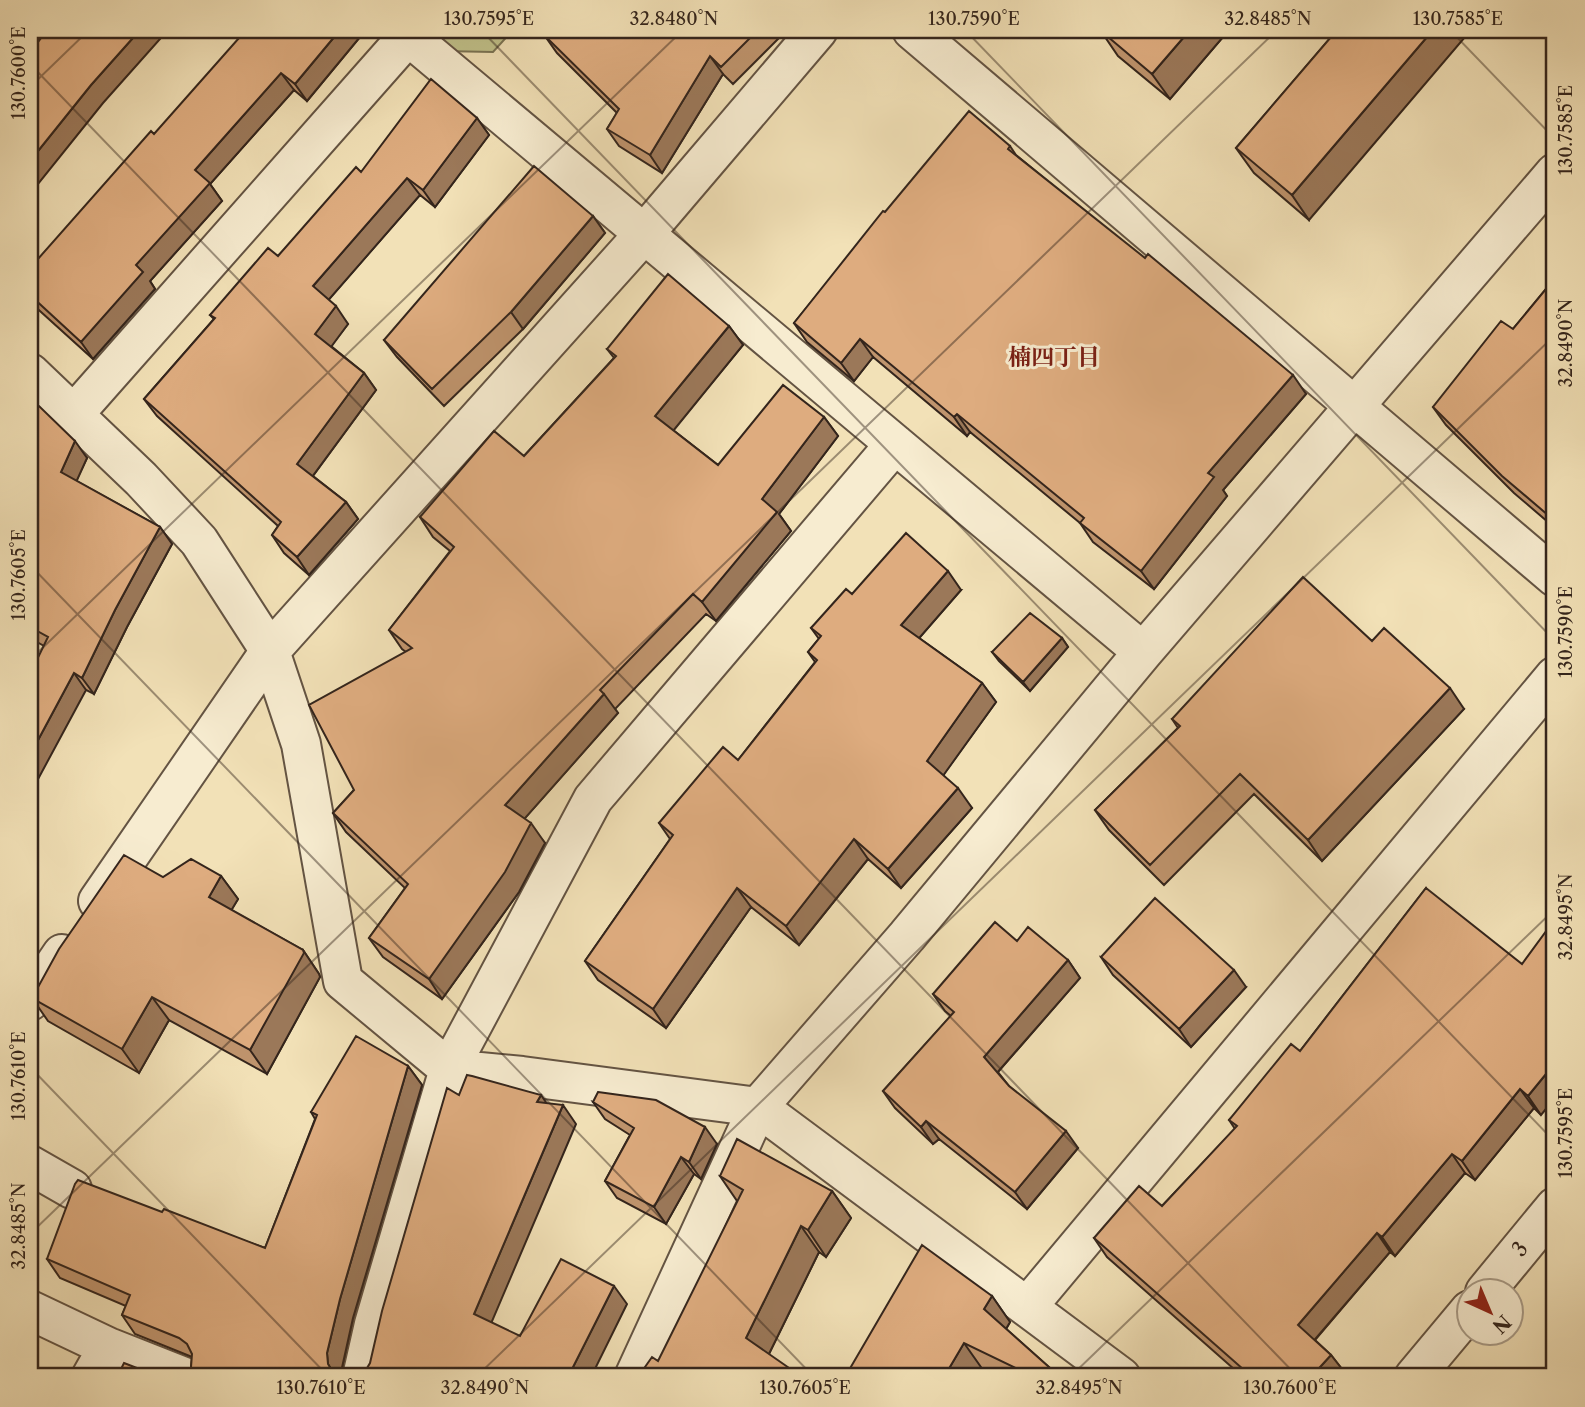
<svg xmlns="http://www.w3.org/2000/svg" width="1585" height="1407" font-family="'Libre Caslon Text','Noto Serif JP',serif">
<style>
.green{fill:#c0c18a;stroke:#7a7353;stroke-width:2}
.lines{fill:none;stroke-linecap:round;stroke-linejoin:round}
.minor-casing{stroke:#645443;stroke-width:42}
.minor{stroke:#f7ecd0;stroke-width:38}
.wall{fill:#bf946d;stroke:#34251c;stroke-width:2}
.shaded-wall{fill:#9b7859;stroke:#34251c;stroke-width:2}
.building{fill:#deac7f;stroke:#34251c;stroke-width:2}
.ticks{fill:none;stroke:#34251c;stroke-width:2;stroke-opacity:0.45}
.labels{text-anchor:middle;stroke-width:6;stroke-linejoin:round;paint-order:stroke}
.street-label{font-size:21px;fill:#34251c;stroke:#f7ecd0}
.neighbourhood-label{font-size:23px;font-weight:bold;fill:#7a1f14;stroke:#f7ecd0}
.neatline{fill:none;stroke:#34251c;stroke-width:2.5}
.ticks-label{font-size:18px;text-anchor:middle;fill:#34251c}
</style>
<rect width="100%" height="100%" fill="#f2e1b7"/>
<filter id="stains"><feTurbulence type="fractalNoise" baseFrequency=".00286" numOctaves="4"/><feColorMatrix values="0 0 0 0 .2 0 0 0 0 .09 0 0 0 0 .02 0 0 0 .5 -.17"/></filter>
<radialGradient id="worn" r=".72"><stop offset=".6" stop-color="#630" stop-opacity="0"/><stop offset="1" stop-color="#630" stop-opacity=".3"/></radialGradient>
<!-- green -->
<path class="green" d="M418 30H513L493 52 442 51Z"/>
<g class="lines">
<defs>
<path id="minor" d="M401 30 1143 652
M912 30 1555 577
M30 373 141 479 199 541 270 651 301 744 343 981 449 1069 522 1076 758 1107 1121 1377
M73 415 408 36
M98 901 270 651 644 234 818 30
M30 1001 62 954
M30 1165 72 1189
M1485 1292 1555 1207
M1027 1307 1555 676
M30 1310 108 1347 184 1377
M91 1377 108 1347
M362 1377 374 1324 449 1069 593 799 895 444
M634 1377 758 1107 907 936 1143 652 1555 173
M1414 1377 1470 1310"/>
</defs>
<!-- minor casing -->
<use href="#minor" class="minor-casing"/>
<!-- minor -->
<use href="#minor" class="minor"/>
</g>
<!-- wall -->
<path class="wall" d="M550 30H787L733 84 723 74 662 173 619 146 607 129 617 113 557 53 545 36Z
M1102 30H1229L1170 99 1118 56 1101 31Z
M1337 30 1309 220 1254 173 1236 148Z
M360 37 307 101 294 90 210 184 222 201 150 281 155 289 93 359 30 302V268L154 134Z
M477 118 489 135 435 207 420 195 328 300 348 324 331 346 364 373 376 390 313 476 346 502 358 519 309 575 284 553 272 535 278 526 157 416 144 399 214 319 210 315 278 256 361 172Z
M1010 146 1016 155 1306 394 1223 490 1227 496 1154 589 1093 542 1080 523 970 432 967 436 873 357 854 381 807 342 794 323 885 212Z
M593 216 605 233 523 329 444 406 397 357 384 340Z
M1555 278V528L1514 493 1446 425 1433 407 1513 329Z
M729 326 743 345 673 430 718 465 824 417 838 436 779 514 791 531 716 621 706 614 615 709 618 713 524 819 545 843 519 892 442 999 383 957 369 938 405 888 346 832 333 813 354 790 406 652 402 649 389 630 450 551 433 537 420 517 524 456 614 358 607 349Z
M30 402 87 458 76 481 160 527 172 544 127 627 94 694 86 690 44 646 30 638Z
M961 590 919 638 982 683 996 702 943 775 972 808 901 888 868 859 799 945 751 907 666 1028 598 980 585 961 670 839 659 823 738 760 815 662 808 652 819 639 811 628 852 594Z
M1062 638 1068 647 1030 691 999 661 992 652Z
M1372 641 1464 709 1322 861 1254 794 1164 885 1109 830 1095 810 1178 728 1172 719Z
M221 876 238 899 231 910 303 950 319 974 320 977 267 1074 169 1020 139 1073 48 1021 32 998 163 877Z
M1426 888 1541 1115 1534 1108 1475 1180 1465 1173 1395 1256 1390 1252 1315 1340 1331 1355 1345 1373 1341 1377H1243L1107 1257 1094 1238 1162 1206 1235 1129 1229 1120 1300 1051Z
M1017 941 1068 960 1080 978 998 1072 1009 1086 1078 1148 1027 1209 939 1139 933 1144 895 1108 883 1091 951 1016 945 1011 933 994Z
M1101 957 1246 987 1191 1047 1113 975Z
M408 1066 422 1085 353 1318 341 1372V1377L184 1376 191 1367 192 1357 135 1334 122 1315 126 1306 60 1278 47 1259 162 1212 265 1248 315 1119 311 1112Z
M593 1102 717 1144 701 1179 694 1174 666 1224 617 1198 605 1181 630 1135 605 1119Z
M720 1176 832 1191 851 1218 826 1257 819 1252 769 1354 737 1201Z
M992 1296 1010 1322 1006 1329 1060 1377H998L983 1370 845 1377Z"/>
<!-- shaded-wall -->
<path class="shaded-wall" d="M140 30H168L103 103 30 194V161L91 85Z
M340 30H355L360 37 307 101 295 84Z
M1190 30H1229L1170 99 1152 74Z
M1433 30H1471L1309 220 1292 195Z
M710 56 723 74 662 173 650 155Z
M281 73 294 90 210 184 222 201 150 281 155 289 93 359 81 342 195 170Z
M477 118 489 135 435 207 423 190Z
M407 178 420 195 325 304 313 286Z
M593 216 605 233 523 329 511 312Z
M336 306 348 324 328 351 315 334Z
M729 326 743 345 669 436 655 416Z
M860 339 873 357 854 381 841 363Z
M364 373 376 390 309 481 297 464Z
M1293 375 1306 394 1223 490 1227 496 1154 589 1141 571 1208 473Z
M957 414 970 432 967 436 954 417Z
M824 417 838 436 779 514 791 531 716 621 702 602 762 499Z
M75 441 87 458 73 489 61 472Z
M346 502 358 519 309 575 297 557Z
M160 527 172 544 127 627 94 694 82 678 115 610Z
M948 571 961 590 914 644 901 625Z
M1062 638 1068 647 1030 691 1023 682Z
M74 673 86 690 30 794V755Z
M982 683 996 702 940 780 927 761Z
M1450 688 1464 709 1322 861 1308 840Z
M604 694 618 713 519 825 505 805Z
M958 788 972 808 901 888 888 869Z
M531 823 545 843 519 892 442 999 429 979Z
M854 839 868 859 799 945 786 926Z
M221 876 238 899 225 921 209 897Z
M737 888 751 907 666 1028 653 1009Z
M303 950 319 974 320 977 267 1074 250 1050Z
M1068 960 1080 978 996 1074 984 1057Z
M1234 970 1246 987 1191 1047 1179 1029Z
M152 997 169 1020 139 1073 122 1049Z
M1555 1063V1098L1541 1115 1528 1096Z
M408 1066 422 1085 353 1318 341 1372V1377H336L328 1364 327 1353 340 1299Z
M1520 1089 1534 1108 1475 1180 1462 1161Z
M541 1095 554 1114 537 1102Z
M563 1105 576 1124 487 1333 474 1314Z
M926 1121 939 1139 933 1144 921 1127Z
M705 1127 717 1144 701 1179 689 1162Z
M1066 1131 1078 1148 1027 1209 1015 1192Z
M1452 1154 1465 1173 1395 1256 1382 1237Z
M681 1157 694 1174 666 1224 654 1207Z
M832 1191 851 1218 826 1257 808 1230Z
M801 1226 819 1252 764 1364 746 1338Z
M1377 1233 1390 1252 1311 1344 1298 1325Z
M614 1286 627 1304 591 1377H568Z
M992 1296 1010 1322 1002 1336 984 1309Z
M964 1343 983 1370 978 1377H944Z
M1331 1355 1345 1373 1341 1377H1311Z"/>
<!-- building -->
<path class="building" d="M47 30H140L91 85 30 161V53Z
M244 30H340L295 84 281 73 195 170 210 183 136 265 143 272 81 342 30 295V268L151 131 154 134 239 38 238 37Z
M550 30H758L721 67 710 56 650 155 607 129 619 109 545 36Z
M1102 30H1190L1152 74 1101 31Z
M1337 30H1433L1292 195 1236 148Z
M431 79 477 118 423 190 407 178 313 286 336 306 315 334 364 373 297 464 346 502 297 557 272 535 281 522 144 399 215 318 210 315 268 248 278 256 356 167 361 172Z
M969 111 1010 146 1008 149 1145 258 1148 254 1293 375 1208 473 1214 477 1141 571 1080 523 1084 518 957 414 954 417 860 339 841 363 794 323 883 211 885 212Z
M534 166 593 216 511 312 432 389 384 340Z
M668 274 729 326 655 416 718 465 783 385 824 417 762 499 777 512 702 602 693 594 600 690 604 694 505 805 531 823 505 872 429 979 369 938 408 884 333 813 354 790 309 705 412 648 389 630 454 547 420 517 494 431 524 456 616 356 607 349Z
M1555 278V521L1502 476 1433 407 1501 321 1513 329Z
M30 402 39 406 75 441 61 472 160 527 115 610 82 678 74 673 30 755V674L48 637 30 627Z
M906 533 948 571 901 625 982 683 927 761 958 788 888 869 854 839 786 926 737 888 653 1009 585 961 673 835 659 823 723 747 738 760 817 660 808 652 821 636 811 628 846 589 852 594Z
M1303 577 1372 641 1384 628 1450 688 1308 840 1240 774 1150 865 1095 810 1180 726 1172 719Z
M1030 613 1062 638 1023 682 992 652Z
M124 855 163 877 191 859 221 876 209 897 303 950 304 953 250 1050 152 997 122 1049 32 998 59 949Z
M1426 888 1522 964 1555 919V1063L1528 1096 1520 1089 1462 1161 1452 1154 1382 1237 1377 1233 1298 1325 1331 1355 1311 1377H1252L1094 1238 1139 1186 1162 1206 1237 1126 1229 1120 1291 1044 1300 1051Z
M1155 898 1234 970 1179 1029 1101 957Z
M995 922 1017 941 1028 927 1068 960 984 1057 1009 1086 1066 1131 1015 1192 926 1121 921 1127 883 1091 954 1012 933 994Z
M356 1036 408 1066 340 1299 327 1353 328 1364 334 1374 340 1377H180L184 1376 191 1367 192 1354 187 1344 179 1338 122 1315 130 1295 47 1259 75 1184 78 1180 162 1212 164 1209 265 1248 317 1115 311 1112Z
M467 1075 472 1076 541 1095 537 1102 563 1105 474 1314 520 1336 561 1259 614 1286 568 1377H358L364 1373 370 1363 382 1311 447 1088 459 1095Z
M598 1092 656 1100 705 1127 689 1162 681 1157 654 1207 605 1181 634 1128 593 1102Z
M737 1139 832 1191 808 1230 801 1226 746 1338 802 1377H638L652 1357 658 1361 743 1190 720 1176Z
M922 1245 992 1296 984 1309 1059 1376V1377H1034L964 1343 944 1377H845Z
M124 1363 160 1377H117Z"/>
<!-- ticks -->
<path class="ticks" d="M481 30 1555 1142M965 30 1555 641M1450 30 1555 139M30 64 1298 1377M30 87 89 30M30 565 814 1377M30 660 683 30M30 1067 329 1377M30 1234 1277 30M476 1377 1555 335M1070 1377 1555 909"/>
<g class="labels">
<!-- street labels -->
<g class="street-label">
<text transform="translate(1520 1249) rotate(-50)" y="7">3</text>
</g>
<!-- neighbourhood labels -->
<g class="neighbourhood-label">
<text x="1054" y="365">楠四丁目</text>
</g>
</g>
<!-- margin -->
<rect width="1585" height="1407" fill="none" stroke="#f2e1b7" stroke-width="77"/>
<!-- north arrow -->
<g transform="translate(1490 1312) rotate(136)"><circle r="33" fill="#f7ecd0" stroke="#a99c88" stroke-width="2"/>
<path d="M0-5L12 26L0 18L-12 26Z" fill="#8f2418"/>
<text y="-10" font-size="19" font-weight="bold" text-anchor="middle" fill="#34251c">N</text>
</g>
<rect x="38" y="38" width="1508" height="1330" class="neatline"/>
<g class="ticks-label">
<text x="489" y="25">130.7595°E</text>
<text x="674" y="25">32.8480°N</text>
<text x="974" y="25">130.7590°E</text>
<text x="1268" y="25">32.8485°N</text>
<text x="1458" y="25">130.7585°E</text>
<text transform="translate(19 73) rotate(-90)" y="6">130.7600°E</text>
<text transform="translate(1566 130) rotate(-90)" y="6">130.7585°E</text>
<text transform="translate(1566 343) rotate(-90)" y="6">32.8490°N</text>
<text transform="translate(19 575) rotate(-90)" y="6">130.7605°E</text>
<text transform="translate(1566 632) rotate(-90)" y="6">130.7590°E</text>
<text transform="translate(1566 917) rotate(-90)" y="6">32.8495°N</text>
<text transform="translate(19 1076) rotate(-90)" y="6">130.7610°E</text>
<text transform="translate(1566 1133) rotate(-90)" y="6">130.7595°E</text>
<text transform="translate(19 1226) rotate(-90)" y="6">32.8485°N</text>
<text x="321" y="1394">130.7610°E</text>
<text x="485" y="1394">32.8490°N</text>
<text x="805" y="1394">130.7605°E</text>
<text x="1079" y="1394">32.8495°N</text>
<text x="1290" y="1394">130.7600°E</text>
</g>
<rect width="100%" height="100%" filter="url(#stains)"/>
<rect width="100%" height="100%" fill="url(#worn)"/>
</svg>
